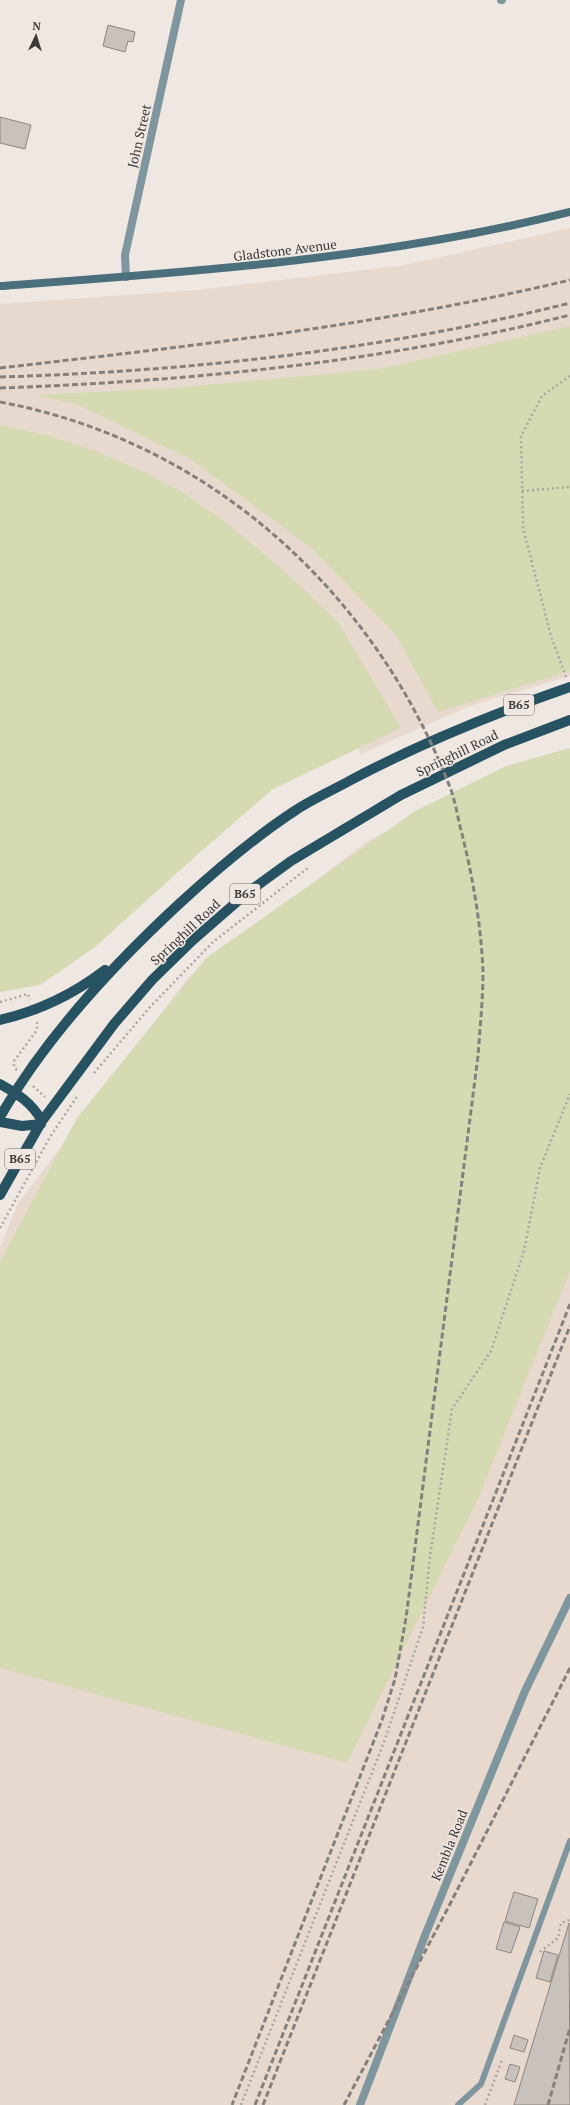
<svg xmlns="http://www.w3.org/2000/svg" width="570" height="2105" font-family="'PT Serif',serif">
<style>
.built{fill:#e8d9cf}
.green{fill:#d5dab3}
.building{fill:#c9c1bc;stroke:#8d8681}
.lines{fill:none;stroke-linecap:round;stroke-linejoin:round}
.path{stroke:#aca6a2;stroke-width:2.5;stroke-dasharray:2 3;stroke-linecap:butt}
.lane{stroke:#7f969f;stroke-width:6}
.street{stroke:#7f969f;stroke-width:8}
.secondary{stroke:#4c6f7c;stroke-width:8}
.primary{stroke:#265262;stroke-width:10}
.rail{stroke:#86807d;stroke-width:3;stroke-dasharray:6 3;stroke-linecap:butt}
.labels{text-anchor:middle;stroke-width:3;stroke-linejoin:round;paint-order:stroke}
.shield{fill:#efe7e2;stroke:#726d6a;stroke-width:1}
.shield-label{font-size:12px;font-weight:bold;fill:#3c3937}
.street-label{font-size:13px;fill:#3c3937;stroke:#efe7e2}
</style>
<rect width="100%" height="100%" fill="#efe7e2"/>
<!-- built -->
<path class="built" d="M570 228V676L470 706 361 754 305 635 0 453V304L197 290 405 265Z
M570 754V2105H0V1248L17 1205 188 978 369 840 530 763Z"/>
<!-- green -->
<path class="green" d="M570 326V671L438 712 395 634 311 548 190 459 81 406 36 395 171 388 379 369Z
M0 425 46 435 95 451 145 472 182 492 219 517 280 567 338 622 401 728 273 789 198 854 95 947 40 985 0 992Z
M570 748V1271L479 1497 347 1763 0 1668V1261L77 1118 206 958 415 811 506 766Z"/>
<!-- building -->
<path class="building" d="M108 25 135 32 133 42 128 41 125 52 103 46Z
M0 117 31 125 25 149 0 143Z
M514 1892 538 1899 529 1928 505 1921Z
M504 1922 520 1927 511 1953 496 1949Z
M569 1923 570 2105H514Z
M544 1951 558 1955 550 1982 536 1978Z
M514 2035 528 2040 524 2052 510 2048Z
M510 2064 520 2067 515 2082 505 2079Z"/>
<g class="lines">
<!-- path -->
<path class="path" d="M522 491 570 487
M566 677 551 636 523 528 521 436 542 396 570 376
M0 1002 28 994 30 1000
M17 1070 14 1067V1061L37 1030V1022
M94 1073 150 1007 213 942 309 867
M33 1086 45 1097
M0 1228 50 1137 78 1095
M540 1952 558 1938 561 1923 570 1920
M241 2105 384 1742 423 1627 430 1556 452 1409 491 1351 524 1251 540 1168 570 1094
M485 2105 502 2060"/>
<!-- lane -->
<path class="lane" d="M458 2105 481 2084 570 1841"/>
<!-- street -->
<path class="street" d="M501 0H502
M126 277 125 255 181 0
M360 2105 426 1933 525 1691 570 1598"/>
<!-- secondary -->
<path class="secondary" d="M0 286C192 272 383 259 570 212"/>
<!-- primary -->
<path class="primary" d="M0 1020C38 1011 74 994 105 970
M0 1084C18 1094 32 1103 42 1121
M0 1117C45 1038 112 966 179 904 216 870 253 838 296 810 313 799 333 790 351 780 421 743 495 713 570 687
M0 1122 22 1126 41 1124
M0 1195 42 1121 114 1024 152 980 193 940 247 893 291 861 401 795 504 745 570 720"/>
<!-- rail -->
<path class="rail" d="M0 368C191 346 383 325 570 280
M0 377C194 371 382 350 570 303
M0 388C192 381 384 362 570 315
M0 402C210 441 376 593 451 790 456 804 458 820 462 834 473 878 481 925 483 971 483 999 480 1028 478 1056L406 1618 395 1679 382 1720 232 2105
M255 2105 570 1304
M263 2105 570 1326
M344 2105 449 1906 570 1668
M548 2105 570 2028"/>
</g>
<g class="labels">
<!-- shield labels -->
<g class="shield">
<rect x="504" y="695" width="30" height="20" rx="3"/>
<rect x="230" y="884" width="30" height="20" rx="3"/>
<rect x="5" y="1149" width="30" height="20" rx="3"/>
</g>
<g class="shield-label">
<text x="519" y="709">B65</text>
<text x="245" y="898">B65</text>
<text x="20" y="1163">B65</text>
</g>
<!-- street labels -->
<g class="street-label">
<text transform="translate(139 136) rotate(-77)" y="5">John Street</text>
<text transform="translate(285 250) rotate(-7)" y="5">Gladstone Avenue</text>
<text transform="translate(457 753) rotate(-26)" y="5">Springhill Road</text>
<text transform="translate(185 932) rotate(-43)" y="5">Springhill Road</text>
<text transform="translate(449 1845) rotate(-68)" y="5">Kembla Road</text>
</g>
</g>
<!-- north arrow -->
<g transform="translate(36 36) rotate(4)" stroke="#efe7e2" stroke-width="3" paint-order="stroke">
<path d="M0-3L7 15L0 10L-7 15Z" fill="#3c3937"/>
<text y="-6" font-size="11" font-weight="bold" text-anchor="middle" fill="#3c3937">N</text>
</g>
</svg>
